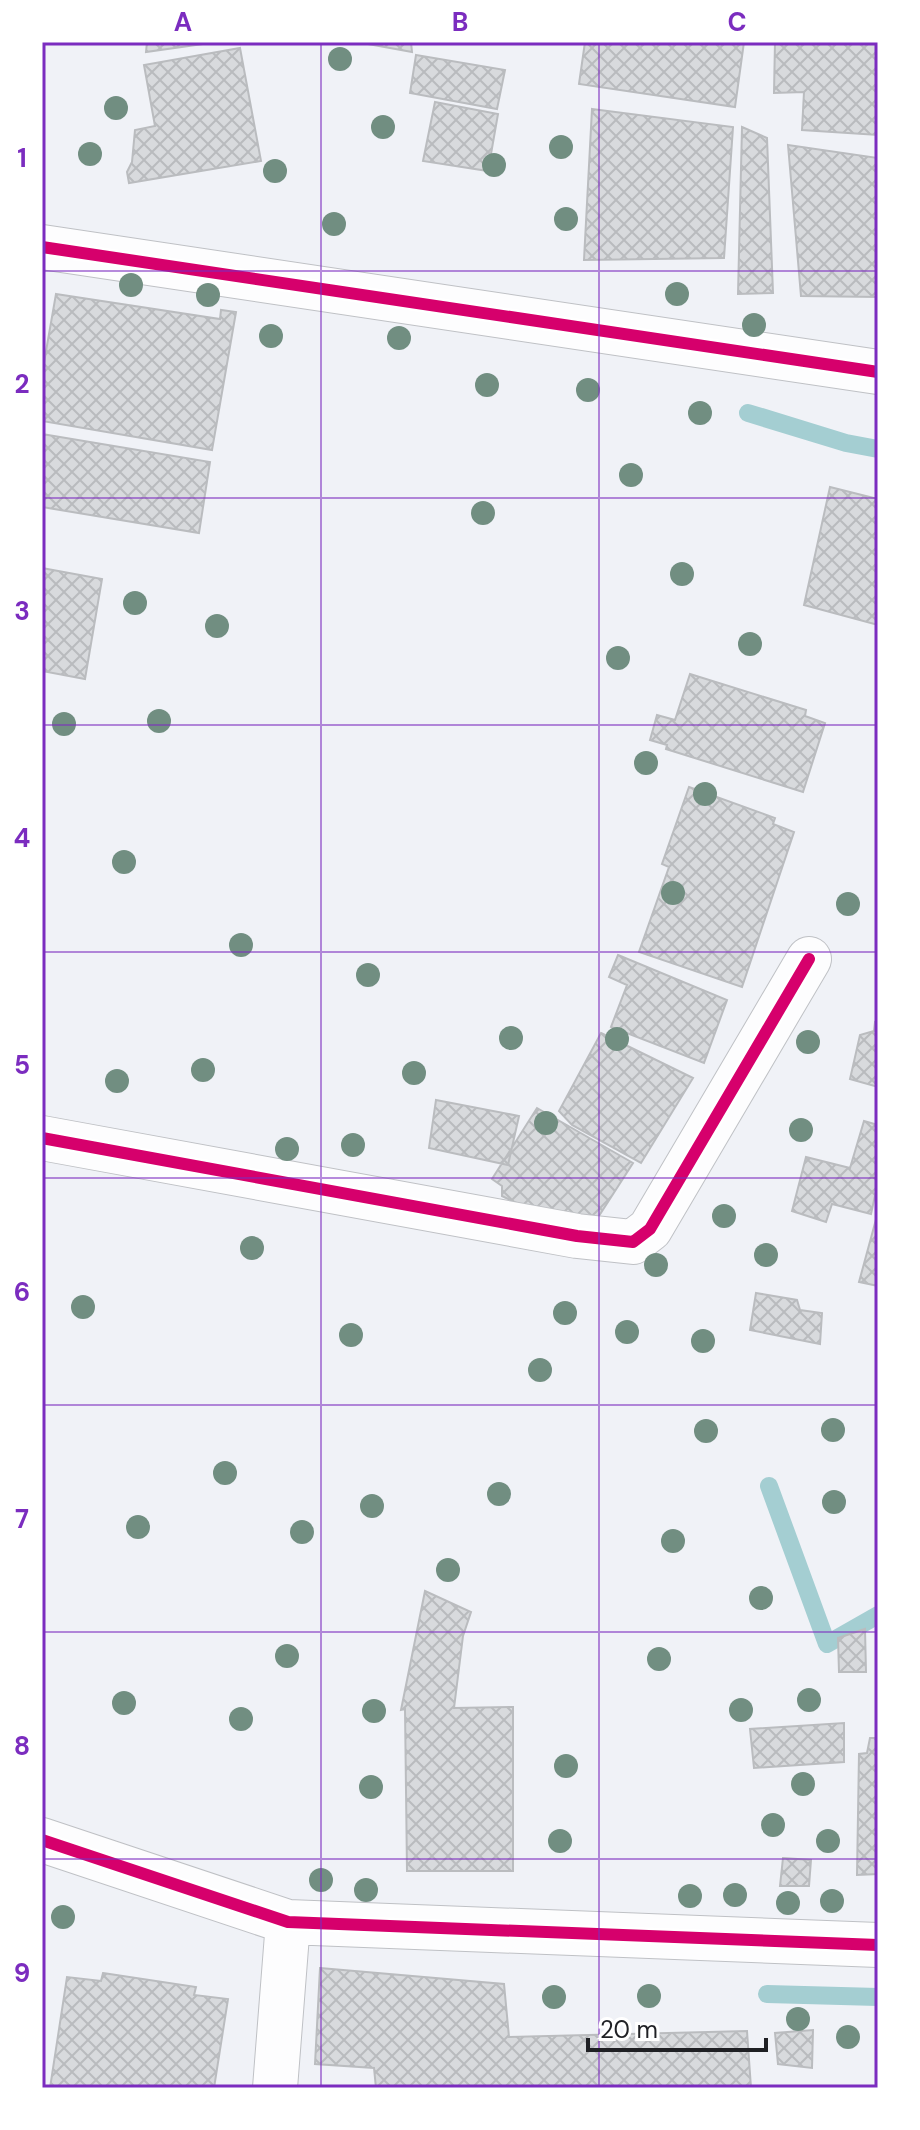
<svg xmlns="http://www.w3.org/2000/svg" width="920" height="2130" font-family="'DM Sans',sans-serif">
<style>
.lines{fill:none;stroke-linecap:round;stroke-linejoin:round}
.stream{stroke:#a4ced2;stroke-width:18}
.building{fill:url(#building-cross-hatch);stroke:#babcbf;stroke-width:2}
.minor-casing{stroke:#bfc1c5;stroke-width:46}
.minor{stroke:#fdfdfe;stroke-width:44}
.cycleway-casing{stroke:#fff;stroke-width:17}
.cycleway{stroke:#d6006c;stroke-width:12}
.tree{fill:#718e81}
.grid{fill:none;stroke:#7b2cbf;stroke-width:2;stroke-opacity:0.55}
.neatline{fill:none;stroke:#7b2cbf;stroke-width:3}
.grid-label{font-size:26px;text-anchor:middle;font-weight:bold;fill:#7b2cbf}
</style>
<defs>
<pattern id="building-cross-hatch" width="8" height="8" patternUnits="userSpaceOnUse" patternTransform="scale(2)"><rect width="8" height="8" fill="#d8dadd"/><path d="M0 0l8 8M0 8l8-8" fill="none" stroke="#b9bbbe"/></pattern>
</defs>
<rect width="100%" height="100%" fill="#f0f2f7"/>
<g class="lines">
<!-- stream -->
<path class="stream" d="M748 413 846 443 878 449
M769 1486 827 1644 878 1615
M767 1994 878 1997"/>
</g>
<!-- building -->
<path class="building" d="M147 42H217L146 52Z
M357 42H411L412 52Z
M585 42H744L735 107 579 84Z
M775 42H878V135L802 130 804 92 774 93Z
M240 48 261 161 129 183 127 172 132 162 135 130 155 126 144 65Z
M416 55 505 70 497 109 410 93Z
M435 102 498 114 488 171 423 161Z
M592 109 733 127 724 258 584 260Z
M742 127 767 138 773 293 738 294Z
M788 145 878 158V297L801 296Z
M56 294 220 319 221 310 236 312 212 450 42 421V374Z
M42 434 210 462 199 533 42 507Z
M830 487 878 499V625L804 605Z
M42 568 102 579 85 679 42 671Z
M690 674 806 710 805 716 825 723 803 792 666 749 667 745 650 740 657 715 675 720Z
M689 787 775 818 773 824 794 832 742 987 639 952 669 867 662 864Z
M618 955 727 1000 704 1063 611 1027 627 985 609 977Z
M875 1022 878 1023V1087L850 1079 860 1035 874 1031Z
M601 1033 693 1078 641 1163 572 1125 559 1111Z
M436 1100 519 1116 508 1165 429 1148Z
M537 1108 633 1163 597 1219 572 1230 502 1196V1186L492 1179Z
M864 1121 878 1125V1182L871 1214 832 1204 826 1222 792 1211 806 1157 850 1168Z
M878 1212V1286L859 1282Z
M756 1293 797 1300 800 1310 822 1313 820 1344 750 1330Z
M425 1591 471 1612 463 1636 454 1708 513 1707V1871H407L405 1709 401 1710Z
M865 1629 866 1672H839L838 1638Z
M844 1723V1762L754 1768 750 1729Z
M870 1738H878V1874L857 1875 859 1754 867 1753Z
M783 1858 811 1860 809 1886H780Z
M320 1968 504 1984 509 2037 747 2031 751 2088H376L374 2068 315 2064Z
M103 1973 196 1987 194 1995 228 1999 214 2088H50L67 1977 101 1981Z
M813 2030 812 2068 778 2064 775 2033Z"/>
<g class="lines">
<defs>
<path id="minor" d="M42 247 878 372
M42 1138 577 1236 633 1242 650 1229 809 959
M42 1840 288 1922 878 1945
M275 2088 288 1922"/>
</defs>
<!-- minor casing -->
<use href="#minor" class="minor-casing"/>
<!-- minor -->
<use href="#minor" class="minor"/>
<defs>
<path id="cycleway" d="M42 247 878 372
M42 1138 577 1236 633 1242 650 1229 809 959
M42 1840 288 1922 878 1945"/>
</defs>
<!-- cycleway casing -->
<use href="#cycleway" class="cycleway-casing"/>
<!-- cycleway -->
<use href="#cycleway" class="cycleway"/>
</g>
<!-- trees -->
<g class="tree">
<circle cx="340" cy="59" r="12"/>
<circle cx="116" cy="108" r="12"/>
<circle cx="383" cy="127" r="12"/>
<circle cx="561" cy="147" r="12"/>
<circle cx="90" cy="154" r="12"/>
<circle cx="494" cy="165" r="12"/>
<circle cx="275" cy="171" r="12"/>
<circle cx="566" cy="219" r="12"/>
<circle cx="334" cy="224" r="12"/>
<circle cx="131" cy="285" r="12"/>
<circle cx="677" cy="294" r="12"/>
<circle cx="208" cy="295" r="12"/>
<circle cx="754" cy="325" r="12"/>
<circle cx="271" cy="336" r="12"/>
<circle cx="399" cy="338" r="12"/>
<circle cx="487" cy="385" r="12"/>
<circle cx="588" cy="390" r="12"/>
<circle cx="700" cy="413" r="12"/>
<circle cx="631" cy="475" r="12"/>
<circle cx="483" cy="513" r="12"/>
<circle cx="682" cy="574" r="12"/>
<circle cx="135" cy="603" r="12"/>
<circle cx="217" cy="626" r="12"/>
<circle cx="750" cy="644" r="12"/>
<circle cx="618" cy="658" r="12"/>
<circle cx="159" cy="721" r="12"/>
<circle cx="64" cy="724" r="12"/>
<circle cx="646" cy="763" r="12"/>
<circle cx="705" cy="794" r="12"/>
<circle cx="124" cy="862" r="12"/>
<circle cx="673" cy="893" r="12"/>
<circle cx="848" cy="904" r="12"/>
<circle cx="241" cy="945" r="12"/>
<circle cx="368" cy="975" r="12"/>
<circle cx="511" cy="1038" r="12"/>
<circle cx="617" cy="1039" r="12"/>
<circle cx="808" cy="1042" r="12"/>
<circle cx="203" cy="1070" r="12"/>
<circle cx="414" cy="1073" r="12"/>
<circle cx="117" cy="1081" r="12"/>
<circle cx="546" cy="1123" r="12"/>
<circle cx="801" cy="1130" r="12"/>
<circle cx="353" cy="1145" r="12"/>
<circle cx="287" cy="1149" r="12"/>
<circle cx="724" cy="1216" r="12"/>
<circle cx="252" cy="1248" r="12"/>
<circle cx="766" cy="1255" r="12"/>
<circle cx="656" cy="1265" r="12"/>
<circle cx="83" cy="1307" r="12"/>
<circle cx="565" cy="1313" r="12"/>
<circle cx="627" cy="1332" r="12"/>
<circle cx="351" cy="1335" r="12"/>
<circle cx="703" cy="1341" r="12"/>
<circle cx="540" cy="1370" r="12"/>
<circle cx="833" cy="1430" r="12"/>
<circle cx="706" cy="1431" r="12"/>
<circle cx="225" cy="1473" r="12"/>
<circle cx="499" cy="1494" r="12"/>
<circle cx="834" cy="1502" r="12"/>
<circle cx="372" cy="1506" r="12"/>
<circle cx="138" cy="1527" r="12"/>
<circle cx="302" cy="1532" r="12"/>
<circle cx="673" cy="1541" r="12"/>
<circle cx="448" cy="1570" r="12"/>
<circle cx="761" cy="1598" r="12"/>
<circle cx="287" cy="1656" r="12"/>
<circle cx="659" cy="1659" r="12"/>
<circle cx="809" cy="1700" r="12"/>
<circle cx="124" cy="1703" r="12"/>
<circle cx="741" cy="1710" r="12"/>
<circle cx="374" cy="1711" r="12"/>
<circle cx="241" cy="1719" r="12"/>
<circle cx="566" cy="1766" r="12"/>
<circle cx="803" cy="1784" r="12"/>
<circle cx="371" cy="1787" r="12"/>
<circle cx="773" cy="1825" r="12"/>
<circle cx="560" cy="1841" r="12"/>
<circle cx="828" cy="1841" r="12"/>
<circle cx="321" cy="1880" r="12"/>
<circle cx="366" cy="1890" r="12"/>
<circle cx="735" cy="1895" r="12"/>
<circle cx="690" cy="1896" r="12"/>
<circle cx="832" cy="1901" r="12"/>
<circle cx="788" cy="1903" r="12"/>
<circle cx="63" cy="1917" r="12"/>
<circle cx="649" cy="1996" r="12"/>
<circle cx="554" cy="1997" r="12"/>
<circle cx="798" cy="2019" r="12"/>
<circle cx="848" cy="2037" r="12"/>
</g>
<!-- grid -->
<path class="grid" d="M321 42V2088M599 42V2088M42 271H878M42 498H878M42 725H878M42 952H878M42 1178H878M42 1405H878M42 1632H878M42 1859H878"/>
<!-- border -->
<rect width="920" height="2130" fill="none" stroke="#ffffff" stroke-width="88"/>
<!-- scale -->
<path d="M588 2038v12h178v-12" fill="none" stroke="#1f2024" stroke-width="4"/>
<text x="600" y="2038" font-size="24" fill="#1f2024" stroke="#ffffff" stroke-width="6" paint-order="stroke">20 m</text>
<rect x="44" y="44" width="832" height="2042" class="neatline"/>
<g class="grid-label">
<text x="183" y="31">A</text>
<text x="460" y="31">B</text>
<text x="737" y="31">C</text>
<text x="22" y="167">1</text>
<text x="22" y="393">2</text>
<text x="22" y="620">3</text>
<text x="22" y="847">4</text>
<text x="22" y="1074">5</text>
<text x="22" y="1301">6</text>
<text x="22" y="1528">7</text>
<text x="22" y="1755">8</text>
<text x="22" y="1982">9</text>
</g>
</svg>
